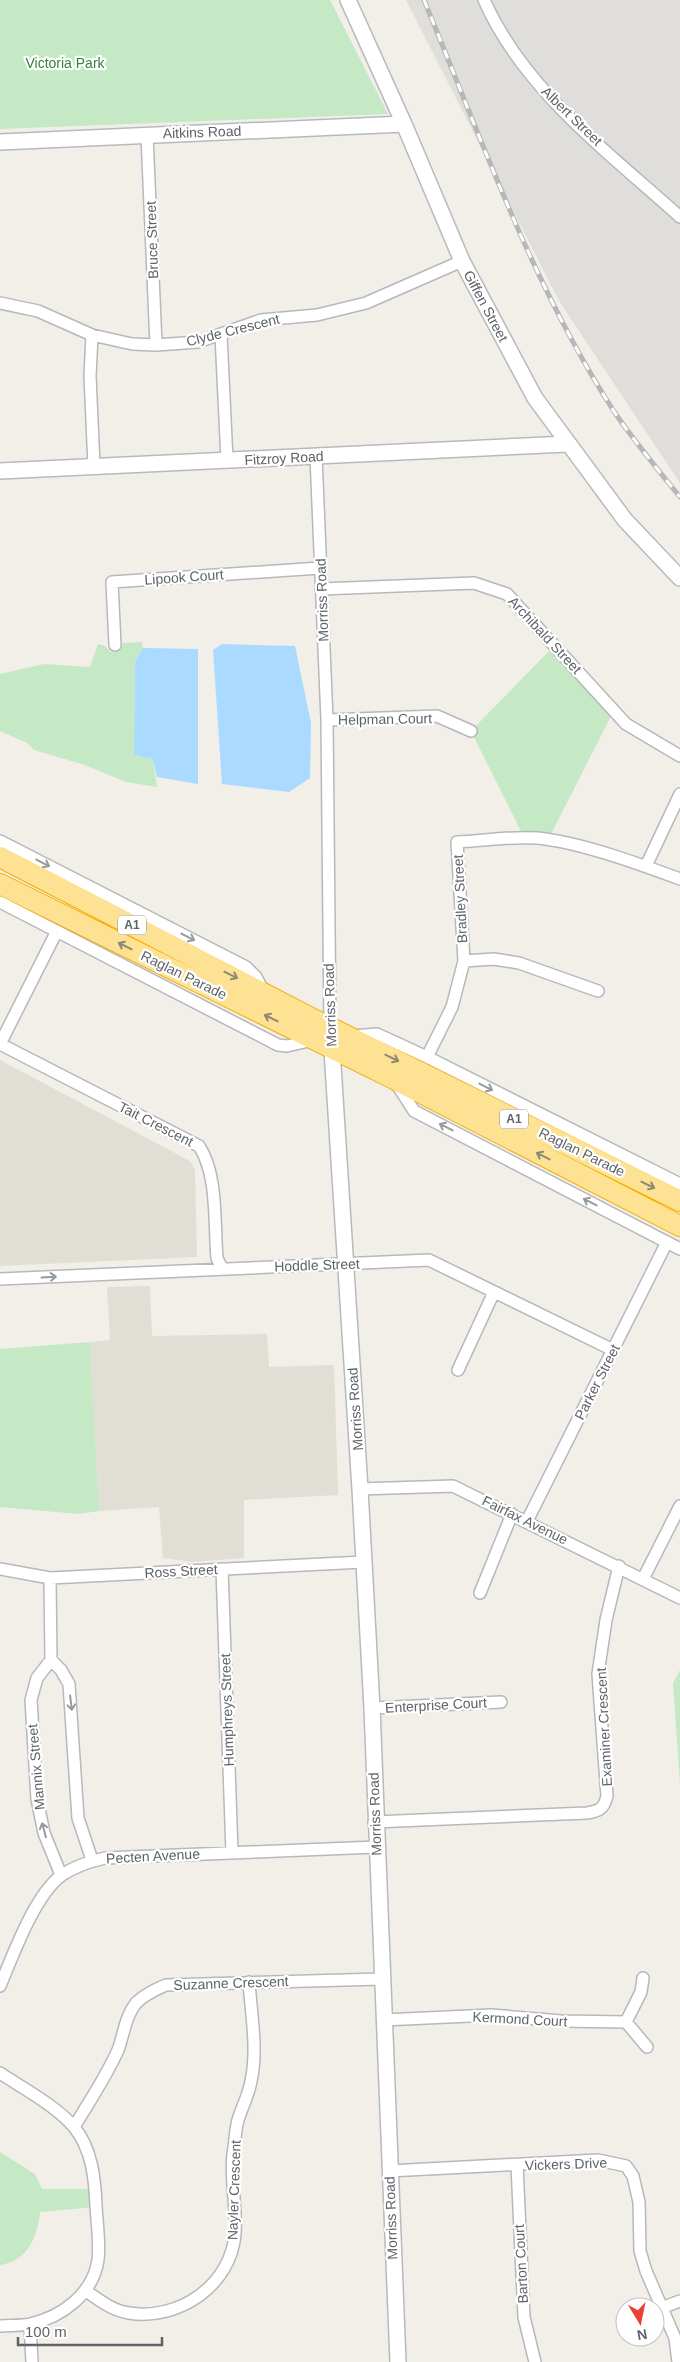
<svg xmlns="http://www.w3.org/2000/svg" width="680" height="2362" font-family="Helvetica,sans-serif">
<style>
.industrial{fill:#e0deda}
.education{fill:#e1ded6}
.green{fill:#c5e8c5}
.water{fill:#aadaff}
.lines{fill:none;stroke-linecap:round;stroke-linejoin:round}
.street-casing{stroke:#b5b8bc;stroke-width:14}
.secondary-casing{stroke:#b6babf;stroke-width:18}
.highway-casing{stroke:#f9ab00;stroke-width:22}
.street{stroke:#fff;stroke-width:11}
.secondary{stroke:#fff;stroke-width:15}
.highway{stroke:#fde293;stroke-width:20}
.rail-casing{stroke:#b6b7b8;stroke-width:5}
.rail{stroke:#fff;stroke-width:3;stroke-dasharray:9;stroke-linecap:butt}
.oneway{stroke:#979a9d}
.oneway2{stroke:#8e8975}
.labels{text-anchor:middle;stroke-width:4.5;stroke-linejoin:round;paint-order:stroke}
.shield{fill:#fff;stroke:#8f9295;stroke-width:1}
.shield-label{font-size:12px;font-weight:bold;fill:#5f6368}
.park-label{font-size:14px;fill:#348238;stroke:#fff}
.street-label{font-size:14px;fill:#5f6368;stroke:#fff}
</style>
<rect width="100%" height="100%" fill="#f1efe8"/>
<!-- industrial -->
<path class="industrial" d="M406 0H680V483L559 301Z"/>
<!-- education -->
<path class="education" d="M0 1060 190 1161 195 1170 197 1257 0 1266Z
M150 1286 152 1336 267 1334 269 1367 334 1365 338 1495 244 1500V1558L192 1562 163 1558 159 1507 99 1511 90 1342 110 1340 107 1287Z"/>
<!-- green -->
<path class="green" d="M0 0H330L388 114 0 129Z
M142 642 143 648 135 662 134 755 153 759 157 787 126 782 85 765 34 750 27 743 0 731V674L44 664 90 667 98 644 105 646 111 652 120 650 123 643Z
M555 645 614 710 548 840 525 839 471 731Z
M90 1342 99 1511 79 1514 0 1507V1349Z
M680 1670V1784L673 1683Z
M0 2152 35 2174 42 2189H95L96 2207 40 2212C37 2237 28 2261 0 2265Z"/>
<!-- water -->
<path class="water" d="M222 644 295 646 311 723 310 778 289 792 222 784 213 650Z
M143 648 198 649V784L157 777 153 759 134 755 135 662Z"/>
<g class="lines">
<defs>
<path id="street" d="M484 0C524 90 608 152 680 217
M147 135 156 345
M0 303 38 311 92 335 132 344 156 345 198 342 261 320 317 315 366 303 462 261
M92 335 90 376 94 466
M221 335 227 460
M316 456 327 720 330 1029
M321 589 474 583 507 594 626 724 680 756
M115 645 112 582 320 568
M327 720 437 716 471 731
M0 841 246 967 256 977 264 992
M646 866 680 794
M0 902 278 1045 287 1046 313 1040
M464 961 494 959 519 963 598 991
M352 1036 377 1034 427 1057 680 1184
M0 1044 199 1146C218 1174 214 1224 217 1258L222 1269
M0 1044 57 931
M427 1057 452 1007 464 961 457 842C483 841 511 836 537 838 580 842 639 864 680 879
M396 1083 414 1111 680 1249
M0 1279 429 1260 613 1350
M458 1370 494 1292
M360 1489 453 1486 680 1598
M527 1521 667 1242
M0 1569 50 1578 363 1562
M222 1569 232 1852
M50 1578 51 1660 37 1678 31 1700 37 1799 44 1833 61 1875
M643 1579 680 1506
M480 1593 512 1514
M51 1660 61 1670 69 1684 78 1818 92 1860
M372 1708 501 1702
M374 1822 587 1813C599 1811 604 1809 607 1796L598 1674 606 1620 619 1566
M0 1986C13 1955 35 1894 62 1875 74 1867 91 1861 105 1858L376 1847
M383 2020 491 2015 561 2021 626 2022 647 2047
M626 2022 641 1992 643 1978
M0 2073C24 2089 55 2105 74 2127 92 2149 95 2179 96 2206 97 2223 100 2243 98 2260 93 2294 62 2317 30 2324 21 2326 10 2325 0 2326
M74 2127C89 2102 106 2077 118 2050 124 2034 125 2017 136 2003 145 1994 155 1990 166 1985L381 1979
M517 2165 524 2317 535 2362
M389 2171 598 2160 626 2166 633 2176 639 2202 640 2251 646 2271 675 2338 678 2362
M86 2291C99 2300 113 2311 129 2313 179 2321 231 2285 235 2234 237 2207 230 2181 233 2154 235 2143 235 2131 238 2120 242 2107 249 2094 251 2081 258 2050 251 2013 249 1982
M661 2308 680 2301
M30 2324 32 2362"/>
<path id="secondary" d="M348 0 404 124 462 261 535 398 625 520 680 578
M0 142 404 124
M0 471 567 444
M332 1050 360 1489 372 1708 398 2362"/>
<path id="highway" d="M0 857 311 1018 680 1201
M0 884 392 1078 680 1226"/>
</defs>
<!-- street casing -->
<use href="#street" class="street-casing"/>
<!-- secondary casing -->
<use href="#secondary" class="secondary-casing"/>
<!-- highway casing -->
<use href="#highway" class="highway-casing"/>
<!-- street -->
<use href="#street" class="street"/>
<!-- secondary -->
<use href="#secondary" class="secondary"/>
<!-- highway -->
<use href="#highway" class="highway"/>
<defs>
<path id="rail" d="M424 0C482 140 532 285 615 413 635 442 658 470 680 497"/>
</defs>
<!-- rail casing -->
<use href="#rail" class="rail-casing"/>
<!-- rail -->
<use href="#rail" class="rail"/>
</g>
<!-- one-way arrows -->
<defs><path id="oneway-shaft" d="M-6 0H5M1.5-3L5.5 0L1.5 3" fill="none" stroke-width="1.6" stroke-linecap="round" stroke-linejoin="round" transform="scale(1.25)"/></defs>
<g class="oneway">
<use href="#oneway-shaft" transform="translate(43 863) rotate(27)"/>
<use href="#oneway-shaft" transform="translate(188 937) rotate(27)"/>
<use href="#oneway-shaft" transform="translate(486 1087) rotate(27)"/>
<use href="#oneway-shaft" transform="translate(446 1127) rotate(-153)"/>
<use href="#oneway-shaft" transform="translate(590 1202) rotate(-153)"/>
<use href="#oneway-shaft" transform="translate(49 1277) rotate(-3)"/>
<use href="#oneway-shaft" transform="translate(71 1703) rotate(83)"/>
<use href="#oneway-shaft" transform="translate(44 1830) rotate(-105)"/>
</g>
<g class="oneway2">
<use href="#oneway-shaft" transform="translate(125 946) rotate(-154)"/>
<use href="#oneway-shaft" transform="translate(231 975) rotate(27)"/>
<use href="#oneway-shaft" transform="translate(271 1018) rotate(-154)"/>
<use href="#oneway-shaft" transform="translate(392 1058) rotate(26)"/>
<use href="#oneway-shaft" transform="translate(543 1156) rotate(-153)"/>
<use href="#oneway-shaft" transform="translate(648 1185) rotate(26)"/>
</g>
<g class="labels">
<!-- shield labels -->
<g class="shield">
<rect x="118" y="915.5" width="28" height="19" rx="4"/>
<rect x="500" y="1109.5" width="28" height="19" rx="4"/>
</g>
<g class="shield-label">
<text x="132" y="929">A1</text>
<text x="514" y="1123">A1</text>
</g>
<!-- park labels -->
<g class="park-label">
<text x="65" y="68">Victoria Park</text>
</g>
<!-- street labels -->
<g class="street-label">
<text transform="translate(572 116) rotate(44)" y="5">Albert Street</text>
<text transform="translate(202 132) rotate(-2)" y="5">Aitkins Road</text>
<text transform="translate(152 240) rotate(-92)" y="5">Bruce Street</text>
<text transform="translate(486 306) rotate(62)" y="5">Giffen Street</text>
<text transform="translate(233 330) rotate(-14)" y="5">Clyde Crescent</text>
<text transform="translate(284 458) rotate(-3)" y="5">Fitzroy Road</text>
<text transform="translate(184 577) rotate(-4)" y="5">Lipook Court</text>
<text transform="translate(322 600) rotate(-92)" y="5">Morriss Road</text>
<text transform="translate(545 635) rotate(47)" y="5">Archibald Street</text>
<text transform="translate(385 719) rotate(-1)" y="5">Helpman Court</text>
<text transform="translate(460 899) rotate(-93)" y="5">Bradley Street</text>
<text transform="translate(184 975) rotate(26)" y="5">Raglan Parade</text>
<text transform="translate(330 1005) rotate(-92)" y="5">Morriss Road</text>
<text transform="translate(156 1124) rotate(27)" y="5">Tait Crescent</text>
<text transform="translate(582 1152) rotate(26)" y="5">Raglan Parade</text>
<text transform="translate(317 1265) rotate(-2)" y="5">Hoddle Street</text>
<text transform="translate(597 1382) rotate(-63)" y="5">Parker Street</text>
<text transform="translate(355 1409) rotate(-94)" y="5">Morriss Road</text>
<text transform="translate(525 1520) rotate(26)" y="5">Fairfax Avenue</text>
<text transform="translate(181 1571) rotate(-3)" y="5">Ross Street</text>
<text transform="translate(436 1705) rotate(-3)" y="5">Enterprise Court</text>
<text transform="translate(227 1710) rotate(-92)" y="5">Humphreys Street</text>
<text transform="translate(604 1727) rotate(-93)" y="5">Examiner Crescent</text>
<text transform="translate(36 1767) rotate(-95)" y="5">Mannix Street</text>
<text transform="translate(375 1814) rotate(-92)" y="5">Morriss Road</text>
<text transform="translate(153 1856) rotate(-3)" y="5">Pecten Avenue</text>
<text transform="translate(231 1983) rotate(-2)" y="5">Suzanne Crescent</text>
<text transform="translate(520 2019) rotate(3)" y="5">Kermond Court</text>
<text transform="translate(566 2164) rotate(-2)" y="5">Vickers Drive</text>
<text transform="translate(234 2190) rotate(-88)" y="5">Nayler Crescent</text>
<text transform="translate(391 2218) rotate(-92)" y="5">Morriss Road</text>
<text transform="translate(521 2264) rotate(-93)" y="5">Barton Court</text>
</g>
</g>
<!-- north arrow -->
<g transform="translate(640 2322) rotate(170)"><circle r="24" fill="#ffffff" stroke="#bfc1c3"/>
<path d="M0-4L9 19L0 12L-9 19Z" fill="#ea4335"/>
<text y="-8" font-size="14" font-weight="bold" text-anchor="middle" fill="#5f6368">N</text>
</g>
<!-- scale -->
<path d="M18 2337v8h144v-8" fill="none" stroke="#5f6368" stroke-width="2.5"/>
<text x="25" y="2337" font-size="15" fill="#5f6368" stroke="#ffffff" stroke-width="4" paint-order="stroke">100 m</text>
</svg>
